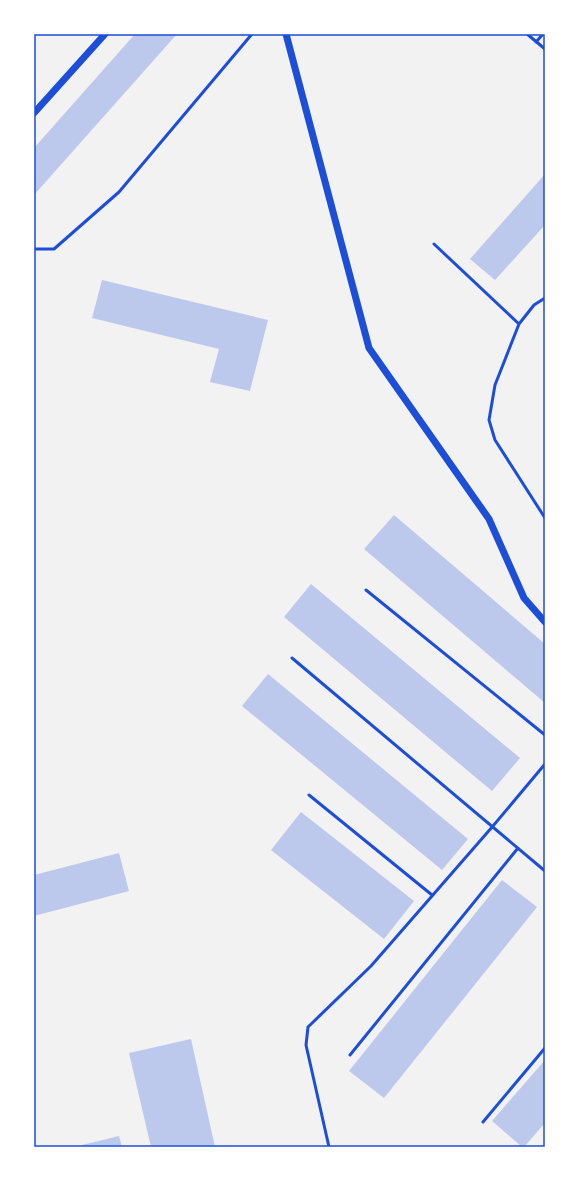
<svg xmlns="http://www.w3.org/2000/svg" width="579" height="1181" font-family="'Exo 2',sans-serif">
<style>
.building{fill:#bdc9ec}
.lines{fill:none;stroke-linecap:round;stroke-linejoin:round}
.service{stroke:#1d4ed8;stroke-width:3}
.tertiary{stroke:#1d4ed8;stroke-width:7}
.neatline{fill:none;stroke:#1d4ed8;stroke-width:1.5}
</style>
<rect width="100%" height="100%" fill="#f2f2f2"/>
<!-- building -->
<path class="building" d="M135 34H177L34 195V148Z
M545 174V225L495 280 470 259Z
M102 280 268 320 250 391 210 382 219 349 92 318Z
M394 515 545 644V703L364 549Z
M311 584 520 758 492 791 284 617Z
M268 674 468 839 442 870 242 706Z
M301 812 414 901 384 939 271 850Z
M119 853 129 891 34 916V875Z
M502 880 537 907 384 1098 349 1071Z
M191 1039 215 1147H151L129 1053Z
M545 1060V1123L524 1147H522L492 1121Z
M119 1136 122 1147H82V1145Z"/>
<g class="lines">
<!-- service -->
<path class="service" d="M527 34 545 49
M536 42 543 34
M434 244 519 324
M34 249H54L119 192 252 34
M545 298 534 305 519 324 495 385 489 420 495 440 545 518
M366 590 545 735
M292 658 545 871
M309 795 432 895
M350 1055 518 848
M483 1122 545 1048
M329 1147 306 1045 308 1027 371 966 493 826 545 764"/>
<!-- tertiary -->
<path class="tertiary" d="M286 34 369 348 489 519 524 598 545 622
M34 113 105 34"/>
</g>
<!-- border -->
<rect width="579" height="1181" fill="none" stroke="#ffffff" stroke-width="70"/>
<rect x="35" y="35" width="509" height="1111" class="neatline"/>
</svg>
